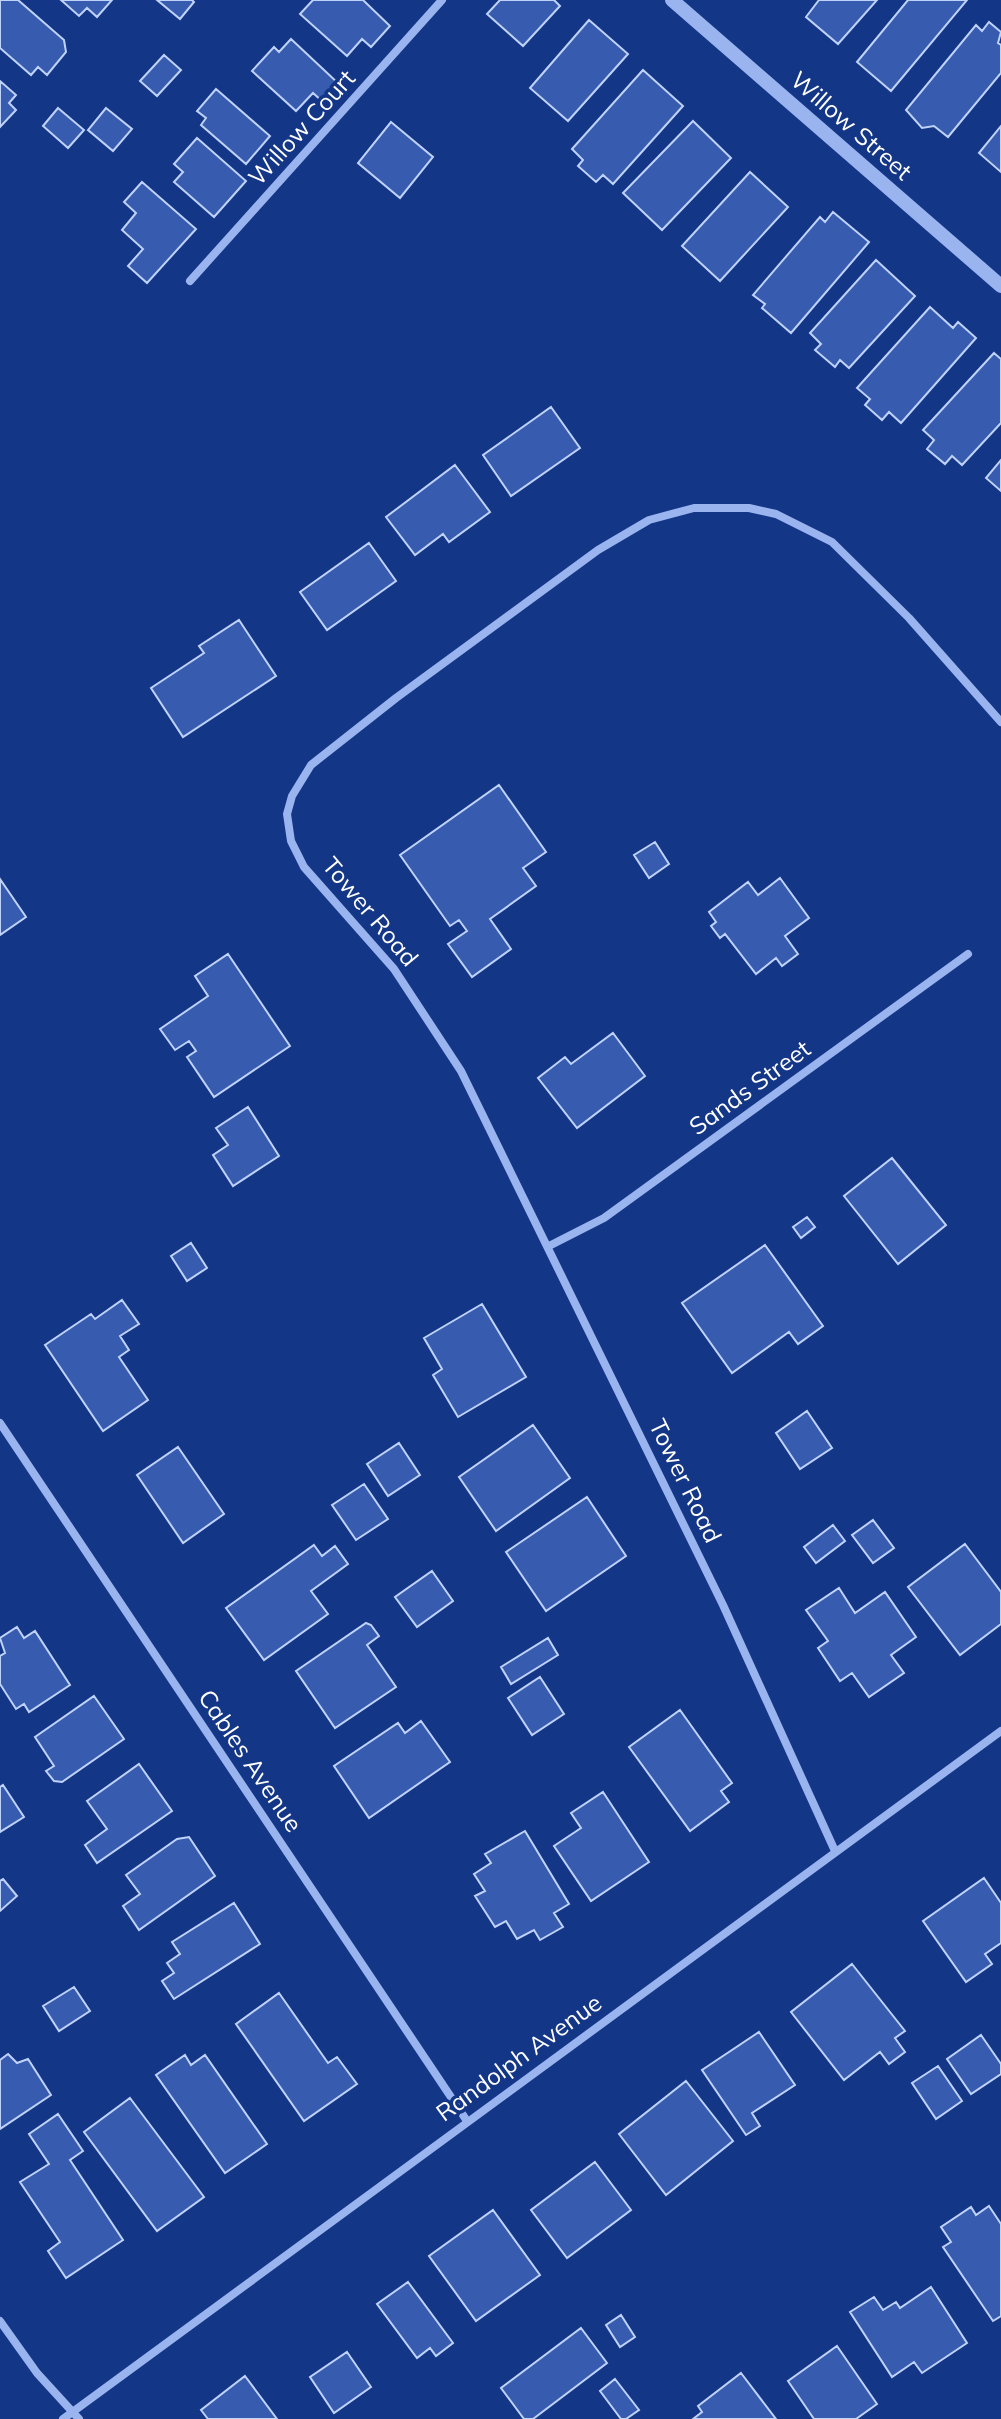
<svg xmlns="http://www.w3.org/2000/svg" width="1001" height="2419" font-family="Mulish,sans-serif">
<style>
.building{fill:#375caf;stroke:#bfd2fb;stroke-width:2}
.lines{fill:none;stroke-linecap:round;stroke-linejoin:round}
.minor{stroke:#99b4ef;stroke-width:8}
.tertiary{stroke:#99b4ef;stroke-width:14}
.labels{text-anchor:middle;stroke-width:7;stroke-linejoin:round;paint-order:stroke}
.street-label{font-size:24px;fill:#fff;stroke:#143687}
</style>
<rect width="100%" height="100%" fill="#143687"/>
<!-- building -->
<path class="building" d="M0 0H18L64 40 66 52 47 75 38 67 31 75 0 48Z
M61 0H112L97 17 87 8 79 16Z
M157 0H192L194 2 180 19Z
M313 0H363L390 26 371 47 362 39 347 56 300 14Z
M500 0H554L560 6 523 46 487 14Z
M819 0H877L838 44 806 17Z
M908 0H967L891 91 857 62Z
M589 20 628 54 568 121 530 88Z
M989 22 1001 32 998 43 1001 45V73L948 137 934 126 922 128 906 110 976 25 982 31Z
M291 39 339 84 323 102 313 93 296 111 252 71 274 47 279 52Z
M164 55 181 70 157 96 140 81Z
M643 70 683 106 613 184 603 175 596 182 578 166 583 160 572 149Z
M0 81 16 95 9 103 16 110 0 127Z
M216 89 270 136 246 164 201 125 206 118 197 111Z
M58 108 84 130 68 148 43 126Z
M106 108 132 129 113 151 88 130Z
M693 121 731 158 662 230 623 193Z
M391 122 433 157 400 198 358 163Z
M1001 126V172L979 153Z
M197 138 246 181 214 217 174 182 183 172 174 164Z
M750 172 788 207 720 281 682 246Z
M142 182 196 229 147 283 128 266 143 249 122 230 136 213 124 202Z
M833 212 869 242 791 333 762 308 765 304 753 295 820 217 825 222Z
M876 260 915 296 849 368 840 360 835 367 815 350 821 344 810 333Z
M930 307 953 328 958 322 976 338 901 423 889 412 882 420 865 405 870 399 857 388Z
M994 353 1001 359V423L962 465 952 456 945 464 927 449 934 440 923 430Z
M551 407 580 448 511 496 483 455Z
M1001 460V491L986 478Z
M455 465 490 512 449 542 443 534 415 555 386 517Z
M369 543 396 581 327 630 300 592Z
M239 620 276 676 183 737 151 688 204 653 199 646Z
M499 785 546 852 523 868 536 886 490 919 511 949 472 977 448 944 467 931 459 920 450 926 400 855Z
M655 842 669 864 649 878 634 855Z
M780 878 809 918 785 936 798 954 782 966 776 958 756 974 725 934 720 938 711 926 716 922 709 912 748 882 758 895Z
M0 879 26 917 0 935Z
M228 954 290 1046 214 1097 187 1057 196 1051 189 1041 175 1050 160 1029 208 996 195 976Z
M613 1033 645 1076 577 1128 538 1078 565 1057 571 1064Z
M248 1107 279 1156 233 1186 213 1155 228 1145 216 1128Z
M892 1158 946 1225 898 1264 844 1196Z
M807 1217 815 1227 801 1238 793 1227Z
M191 1243 207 1268 187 1281 171 1256Z
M765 1245 823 1326 798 1344 789 1332 732 1373 682 1303Z
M122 1300 139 1324 120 1336 129 1350 119 1357 148 1400 103 1431 45 1345 91 1314 95 1319Z
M482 1304 526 1377 458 1417 433 1375 442 1369 424 1338Z
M807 1411 832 1448 800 1469 776 1433Z
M533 1425 570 1478 496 1531 459 1477Z
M399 1443 420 1475 388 1496 367 1464Z
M178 1447 224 1514 183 1543 137 1475Z
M364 1484 388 1519 356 1540 332 1505Z
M587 1497 626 1556 546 1611 506 1552Z
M873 1520 894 1548 873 1563 852 1535Z
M833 1525 845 1541 816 1563 804 1547Z
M965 1544 1001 1592V1624L960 1655 908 1587Z
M314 1545 322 1556 335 1546 348 1564 311 1591 328 1614 264 1660 226 1608Z
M432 1571 453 1601 417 1627 395 1597Z
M839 1588 855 1613 885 1592 916 1637 891 1655 904 1673 869 1697 852 1673 840 1681 818 1648 828 1641 806 1610Z
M366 1623 371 1625 379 1636 367 1645 396 1687 335 1728 296 1671Z
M17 1627 24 1638 35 1631 70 1685 29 1712 24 1704 16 1709 0 1684V1656L5 1653 0 1638Z
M548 1638 558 1655 511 1684 501 1667Z
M540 1677 564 1714 532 1735 508 1698Z
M94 1696 124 1739 62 1782 54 1781 46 1771 54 1766 35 1737Z
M680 1710 732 1783 721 1791 729 1802 690 1831 629 1747Z
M421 1721 450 1762 369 1818 334 1766 398 1723 405 1733Z
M139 1764 172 1811 97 1863 85 1845 107 1829 87 1801Z
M3 1785 24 1817 0 1832V1787Z
M603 1792 649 1862 591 1901 554 1846 581 1828 571 1813Z
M525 1831 569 1904 554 1913 563 1927 540 1940 534 1930 517 1939 506 1921 495 1927 475 1896 485 1891 474 1874 491 1863 485 1854Z
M189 1837 215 1876 139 1930 123 1906 140 1894 126 1875 177 1839Z
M984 1878 1001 1903V1943L985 1954 992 1964 966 1982 923 1921Z
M3 1879 17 1896 0 1911V1881Z
M234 1903 260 1944 174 1999 162 1981 174 1973 167 1963 180 1954 172 1942Z
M852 1964 905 2031 895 2038 905 2052 889 2064 880 2052 844 2080 791 2012Z
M74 1987 90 2011 59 2031 43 2006Z
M279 1993 328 2063 337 2057 357 2084 304 2121 236 2024Z
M759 2032 795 2085 752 2113 760 2126 746 2135 702 2070Z
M981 2035 1001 2064V2074L971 2094 947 2059Z
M8 2054 17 2063 28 2059 51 2095 0 2129V2060Z
M185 2055 191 2065 205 2055 267 2144 225 2173 156 2075Z
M938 2066 962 2101 936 2119 912 2083Z
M686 2081 733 2141 666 2195 619 2134Z
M130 2098 204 2197 157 2231 84 2132Z
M58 2114 83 2151 70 2160 123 2240 66 2278 48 2251 60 2242 20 2182 49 2164 29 2134Z
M595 2162 631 2210 567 2258 531 2210Z
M989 2206 1001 2224V2316L993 2321 943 2247 951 2242 941 2227 971 2207 976 2215Z
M493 2210 540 2275 476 2321 429 2256Z
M408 2282 453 2343 436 2356 430 2348 417 2358 377 2304Z
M931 2287 967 2343 922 2373 914 2362 892 2377 850 2312 874 2297 883 2310 896 2302 900 2308Z
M621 2315 635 2337 620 2347 606 2325Z
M581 2328 607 2363 533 2419H524L501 2388Z
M837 2346 877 2404 856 2419H814L788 2381Z
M347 2352 371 2387 334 2413 310 2377Z
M741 2373 776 2419H693L702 2412 698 2406Z
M245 2376 277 2419H208L201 2410Z
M615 2379 639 2410 626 2419H621L600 2391Z"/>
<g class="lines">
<!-- minor -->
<path class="minor" d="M190 281 442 0
M549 1246 604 1218 968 954
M0 1423 467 2121
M835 1851 723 1605 461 1071 394 969 304 867 291 841 287 814 292 796 311 765 396 698 598 550 649 520 694 508H749L776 514 832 542 909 618 1001 722
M0 2321 37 2373 79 2419
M63 2419 1001 1731"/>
<!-- tertiary -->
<path class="tertiary" d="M672 0 1001 286"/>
</g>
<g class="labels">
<!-- street labels -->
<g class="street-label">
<text transform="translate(851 126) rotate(41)" y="8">Willow Street</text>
<text transform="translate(302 128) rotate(-48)" y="8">Willow Court</text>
<text transform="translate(370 912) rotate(50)" y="8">Tower Road</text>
<text transform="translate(750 1088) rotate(-36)" y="8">Sands Street</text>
<text transform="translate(685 1481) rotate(64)" y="8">Tower Road</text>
<text transform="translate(250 1761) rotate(56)" y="8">Cables Avenue</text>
<text transform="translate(519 2058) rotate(-36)" y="8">Randolph Avenue</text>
</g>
</g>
</svg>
